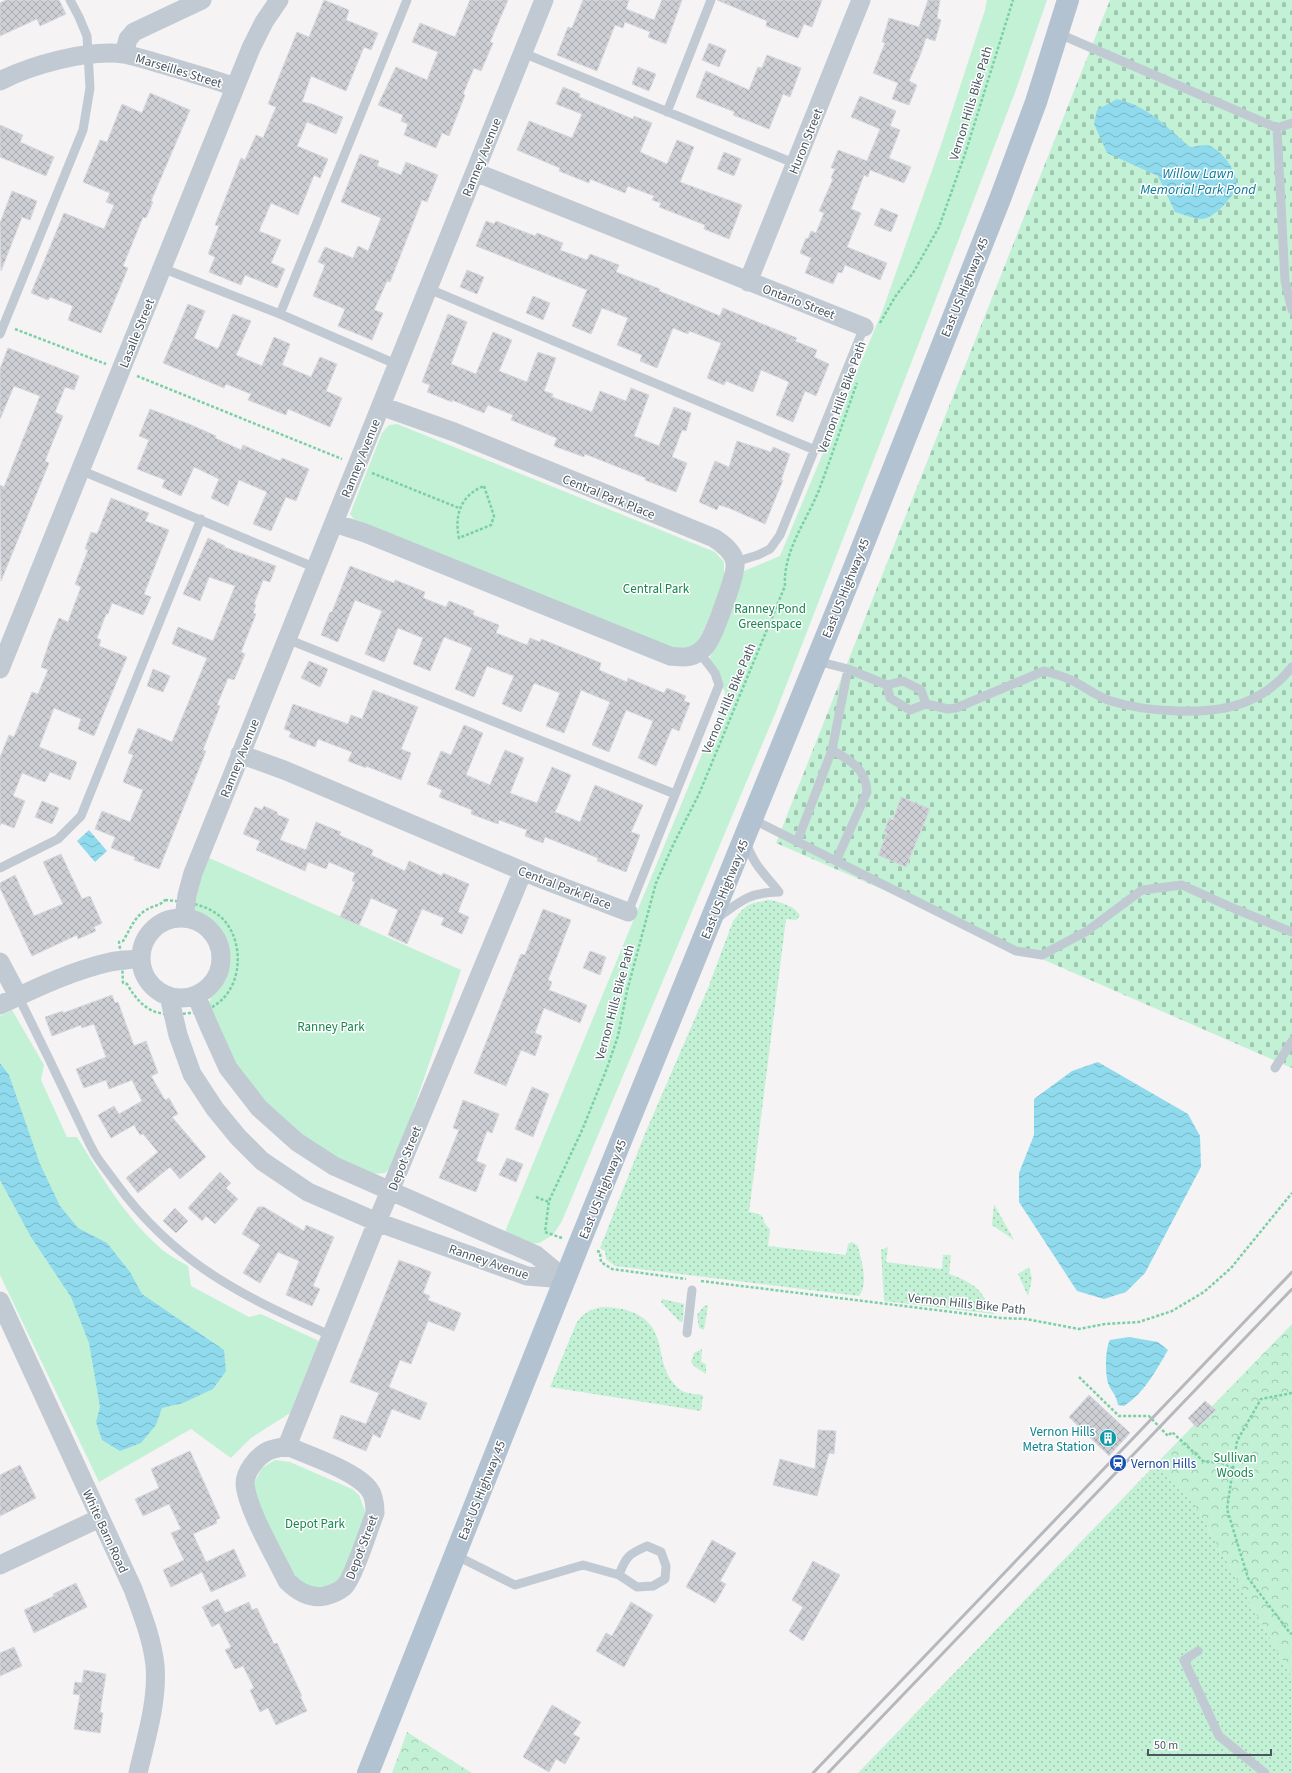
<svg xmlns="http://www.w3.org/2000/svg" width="1292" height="1773" font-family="'Source Sans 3',sans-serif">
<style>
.grass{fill:url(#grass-dots)}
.forest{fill:url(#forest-crowns)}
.cemetery{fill:url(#cemetery-stones)}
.park{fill:#c3f1d5}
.water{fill:url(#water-waves)}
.building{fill:url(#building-cross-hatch);stroke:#d7d9de}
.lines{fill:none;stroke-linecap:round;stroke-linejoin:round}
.path{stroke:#7ad0a6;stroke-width:2.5;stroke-dasharray:3 2;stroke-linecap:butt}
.lane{stroke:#c1cad2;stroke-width:9}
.street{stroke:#c1cad2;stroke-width:19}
.primary{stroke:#b3c2d1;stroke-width:22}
.rail{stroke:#b5b8bd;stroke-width:3}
.labels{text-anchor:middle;stroke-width:3;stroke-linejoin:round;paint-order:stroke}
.street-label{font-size:13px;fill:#4a5661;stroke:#fff}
.park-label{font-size:13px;fill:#17864f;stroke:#fff}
.culture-label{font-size:13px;fill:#0d838f;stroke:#fff;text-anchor:end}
.transit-label{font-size:13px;fill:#164399;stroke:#fff;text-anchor:start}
.water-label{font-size:14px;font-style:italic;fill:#0c7c9b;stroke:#fff}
</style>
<defs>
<pattern id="grass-dots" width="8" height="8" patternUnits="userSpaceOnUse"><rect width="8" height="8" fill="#c3f1d5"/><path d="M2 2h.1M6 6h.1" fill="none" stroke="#a0c6b0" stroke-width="1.8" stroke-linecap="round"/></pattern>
<pattern id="forest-crowns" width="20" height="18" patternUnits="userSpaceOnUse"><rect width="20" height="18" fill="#c3f1d5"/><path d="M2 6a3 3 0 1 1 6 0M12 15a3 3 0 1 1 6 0" fill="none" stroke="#a0c6b0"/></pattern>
<pattern id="cemetery-stones" width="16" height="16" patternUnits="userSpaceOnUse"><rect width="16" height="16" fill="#c3f1d5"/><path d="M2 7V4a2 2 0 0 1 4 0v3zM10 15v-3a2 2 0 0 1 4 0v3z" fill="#a0c6b0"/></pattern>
<pattern id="water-waves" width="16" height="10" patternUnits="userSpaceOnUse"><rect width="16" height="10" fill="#90daee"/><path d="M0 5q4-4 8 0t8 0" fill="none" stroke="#78b4c4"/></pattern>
<pattern id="building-cross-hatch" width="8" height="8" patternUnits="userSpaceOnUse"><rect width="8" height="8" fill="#cdcfd5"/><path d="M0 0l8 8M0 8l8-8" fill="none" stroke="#a8abb0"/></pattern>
</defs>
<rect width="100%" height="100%" fill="#f5f3f3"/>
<!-- grass -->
<path class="grass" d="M768 900C778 901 796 906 800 916L796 920 786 919 749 1212C771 1216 757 1218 770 1229L768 1246 846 1255 848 1244 852 1242 858 1246C861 1260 869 1284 859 1296L615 1266 606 1259 605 1251 600 1248 644 1136 708 988 733 921 742 910 750 904Z
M994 1204 1014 1240 992 1225Z
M888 1247 886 1262 942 1269 943 1255H951L949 1274C977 1284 980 1289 994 1314L884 1301 881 1250Z
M1029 1267 1032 1279 1028 1296 1018 1274Z
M662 1299 684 1304 683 1321 680 1322 661 1302Z
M708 1305 704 1330 699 1328 697 1315 704 1306Z
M602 1307C612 1307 620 1308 629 1311 674 1326 649 1368 682 1391 688 1394 696 1394 703 1395L701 1411 550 1387 576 1324C582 1313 591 1309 602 1307Z
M702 1349 701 1362 706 1364V1374L695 1367 691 1362 694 1353Z
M1155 1465 1195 1505 1292 1677V1773H858Z"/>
<!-- forest -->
<path class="forest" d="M1292 1324V1677L1195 1505 1155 1465Z
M407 1732 472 1773H392Z"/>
<!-- cemetery -->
<path class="cemetery" d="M1110 0H1292V1068L776 843Z"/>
<!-- park -->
<path class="park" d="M987 0H1047L1017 87 934 304 777 709 562 1221 553 1235 539 1243 524 1244 504 1234 723 703 725 692 709 660 744 571 780 556 882 312 941 145 985 10Z
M397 424 715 552 724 562V582L698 643 681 653 356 522 350 514 382 433 389 425Z
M207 857 461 970 395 1163 385 1173 370 1174 316 1151 239 1078 209 1004 213 990 227 965 223 945 218 931 200 918 193 909 192 894Z
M12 1010 44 1065 41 1080 67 1137H77C101 1176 124 1215 158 1246 166 1254 178 1260 188 1266L191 1286 249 1317 261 1314 319 1341 290 1413 251 1438 231 1458 191 1429 99 1482 0 1275V1016Z
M275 1460 290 1462 352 1489 359 1495 365 1511 364 1524 338 1583 321 1593 291 1579 251 1489 262 1468Z"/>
<!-- water -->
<path class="water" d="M1117 99C1150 107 1165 126 1190 147 1195 147 1201 145 1206 145 1220 147 1239 172 1236 186 1234 197 1213 219 1202 219 1193 219 1183 214 1175 212L1158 176 1107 153 1094 124 1097 110Z
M89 830 107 851 95 862 77 841Z
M1098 1062 1188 1114 1200 1136 1201 1167 1145 1273 1126 1292 1104 1299 1077 1291 1019 1202V1173L1034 1135V1099L1072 1071Z
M0 1063 9 1075 40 1164 60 1206 78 1228 107 1243 130 1272 142 1294 224 1350 226 1371 213 1389 183 1403 162 1408 156 1425 141 1443 120 1451 102 1440 96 1422 100 1407 89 1343 71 1297 31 1237 0 1180Z
M1129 1337 1158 1342 1168 1350C1155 1372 1145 1392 1124 1406L1118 1405C1116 1393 1111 1392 1108 1383 1105 1373 1105 1349 1110 1340Z"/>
<!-- building -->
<path class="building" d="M6 0H59L66 14 40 26 37 19 0 36V3Z
M324 0 349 10 346 20 378 33 371 50 364 47 346 91 311 76 302 102 312 104 343 117 336 134 307 122 297 146 328 159 320 178 314 175 298 215 271 203 259 231 281 240 271 263 285 269 277 288 245 275 241 285 209 272 215 257 208 254 219 226 215 225 241 158 245 160 256 135 263 138 276 107 268 104 297 32 309 37Z
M470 0H508L490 42 493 43 481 71 474 68 463 94 465 95 449 136 442 133 436 148 404 135 408 124 401 121 403 115 378 105 396 67 427 80 438 52 412 42 420 23 455 37Z
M583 0H629L626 9 654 20 662 0H682L666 44 648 37 650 32 625 22 623 28 615 25 597 71 557 55 568 27 572 28Z
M717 0H822L812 27 804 24 798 38 766 26 767 21Z
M928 0H940L937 18 941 20 935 41 926 38 921 53 909 81 917 85 909 105 892 99 898 83 873 73 885 43 882 42 889 18 919 27Z
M709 43 726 50 719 67 702 60Z
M767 55 801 68 790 97 783 94 769 129 733 115 735 112 696 97 706 71 749 90 758 67 762 68Z
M638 67 656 74 649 91 632 84Z
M563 87 580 94 579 97 633 119 634 116 652 123 640 152 667 164 677 140 694 147 680 182 742 205 729 239 704 229 705 225 659 207 661 203 652 200 654 196 628 186 625 193 590 179 589 183 559 171 560 168 517 150 529 121 572 138 582 114 556 104Z
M150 93 190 110 151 201 153 202 146 218 143 217 123 266 128 268 101 333 68 320 73 306 50 297 48 300 31 293 64 213 104 229 114 205 106 202 110 193 83 182 100 140 107 142 122 104 142 113Z
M860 96 896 111 890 126 900 130 889 158 911 167 904 183 870 170 868 177 864 175 851 209 861 213 847 247 887 263 880 280 845 265 842 273 838 272 833 284 805 273 811 258 800 253 806 238 808 239 811 231 816 233 824 213 819 211 833 179 831 178 835 169 831 168 838 150 867 161 880 129 851 117Z
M0 125 23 135 20 142 54 157 46 176 0 157Z
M724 152 741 159 734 176 717 169Z
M360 154 379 161 377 166 401 175 406 162 438 175 427 202 422 200 390 282 387 281 374 310 383 313 372 340 338 326 345 309 313 296 325 265 318 262 325 247 353 258 358 246 368 251 381 218 341 202Z
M12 191 37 201 30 220 22 217 1 271 0 223Z
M881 208 898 215 891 232 874 225Z
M486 221 494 224 496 221 535 236 537 233 563 243 560 250 587 260 590 254 619 265 616 272 660 289 659 291 720 316 723 308 797 338 795 341 817 350 814 357 829 364 816 396 805 391 793 422 776 415 789 382 761 370 753 392 726 381 724 385 707 378 721 343 689 331 688 334 673 328 657 368 640 361 642 355 617 345 628 318 602 308 591 334 572 326 587 290 476 246Z
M467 270 484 277 477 294 460 287Z
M533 296 550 303 543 320 526 313Z
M188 304 205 311 194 338 218 349 233 314 251 321 236 355 262 366 274 337 290 344 282 365 311 377 320 357 337 364 326 391 342 398 330 427 288 409 286 415 248 400 251 394 226 384 224 388 163 363Z
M448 314 467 322 451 364 476 374 493 332 512 340 499 371 527 382 538 352 556 358 544 391 553 394 552 397 592 412 600 391 626 401 631 388 649 395 634 436 659 446 674 407 691 413 686 431 682 430 672 457 687 463 676 492 645 480 646 478 585 454 584 457 554 446 557 438 511 420 513 415 488 405 484 413 452 400V402L427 392 430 385 422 382Z
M8 348 79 376 74 390 65 387 55 412 63 416 45 461 49 463 1 581 0 485 4 487 40 396 14 386 0 419V369Z
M150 409 189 424 216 436 215 438 241 450 243 445 280 461 282 458 309 469 296 501 286 497 271 531 253 524 267 492 239 480 228 506 211 498 219 479 194 467 181 496 162 487 165 480 137 469 149 440 139 436Z
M737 441 771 452 773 447 790 454 781 480H783L765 524 729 508 719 505 717 510 699 502 715 461 729 467Z
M111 498 149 513 145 521 169 530 144 594 151 597 143 615 112 603 108 614H106L97 638 101 640 99 646 127 657 94 736 78 729 81 719 54 708 39 747 77 762 70 780 50 772 45 782 22 773 13 796 25 801 14 828 1 823 0 826V757L9 735 14 737 32 692 38 694 48 670 41 667 50 640 59 618 68 622 81 587 75 584 88 550 85 549 91 532 97 534Z
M208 538 225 546 224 547 276 566 270 582 263 580 254 604 256 605 253 613 256 614 241 652 245 654 234 680 228 678 217 705 220 706 203 750 206 751 159 869 134 860 135 857 111 848 115 837 95 829 102 811 130 822 143 790 123 782 133 755 128 753 138 728 172 742 207 658 172 644 178 627 213 641 235 586 209 577 200 601 183 594Z
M350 566 394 583 395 580 425 592 423 598 446 607 449 601 474 611 473 615 499 625 496 633 527 645 530 638 540 642 541 639 601 663 599 670 627 682 628 678 664 693 667 688 686 696 684 701 690 703 679 731 672 728 656 766 638 758 653 721 626 710 609 752 592 745 610 702 581 690 564 733 546 726 560 693 534 683 521 712 502 704 514 676 487 666 474 697 455 689 472 648 444 637 430 671 413 664 423 638 398 628 384 662 365 654 382 611 355 600 338 642 321 635 330 612H332Z
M309 661 328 669 320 687 301 678Z
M153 669 170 676 163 692 147 686Z
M373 690 418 707 401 749 411 753 401 780 366 766V768L348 761 352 752 318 739 315 747 289 737 291 732 284 729 293 704 348 724 351 715 362 719Z
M464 725 483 733 466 775 490 785 505 750 524 758 510 793 537 803 552 767 571 775 555 812 580 822 595 785 643 805 631 832 640 835 626 872 597 861 598 858 545 837 543 843 525 836 527 830 499 820 498 824 471 814 472 810 439 797 442 790 427 784 441 751 451 755Z
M901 797 930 809 906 867 878 855 887 833 884 832 889 818 893 820Z
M42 801 59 808 52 824 35 817Z
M264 806 277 812 278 815 289 819 280 840 306 850 316 822 341 832 339 835 373 850 371 855 405 871 409 861 442 876 443 873 469 884 458 912 469 917 462 934 441 925 444 918 422 909 407 944 388 935 398 910 371 898 359 925 340 917 355 882 352 881 355 873 329 862 326 869 308 862 305 871 256 850 260 841 243 834 255 807 262 810Z
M61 854 82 899 90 896 102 923 94 927 96 931 78 939 77 935 32 956 0 888V883L15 875 34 916 63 904 43 862Z
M543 909 571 920 548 980 552 982 549 990 587 1005 580 1023 544 1008 535 1033 542 1036 535 1056 521 1050 506 1086 474 1073 521 954 525 955Z
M590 951 606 957 600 975 583 968Z
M112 995 115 1003 118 1002 134 1046 146 1041 158 1073 151 1076 165 1100 169 1098 178 1114 172 1117 206 1157 180 1179 170 1167 138 1193 126 1178 158 1152 143 1134 140 1135 134 1125 111 1138 98 1115 114 1106 119 1114 142 1101 132 1080 109 1089 106 1080 84 1088 76 1069 106 1057 94 1024 82 1028 81 1025 52 1036 45 1017 63 1011V1013Z
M532 1087 549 1094 533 1137 515 1129Z
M463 1100 499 1114 492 1133 487 1131 476 1161 486 1165 476 1192 439 1178 459 1130 453 1128Z
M507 1158 523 1164 516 1182 499 1175Z
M220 1172 231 1183 226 1188 238 1199 215 1224 206 1216 202 1221 188 1208Z
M258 1207H264L304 1231 306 1225 334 1237 313 1286 320 1289 312 1306 286 1295 299 1261 278 1252 260 1283 243 1273 260 1245 242 1234Z
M175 1208 188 1221 176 1233 163 1221Z
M399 1260 431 1272 423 1293 430 1296 428 1300 461 1313 454 1331 428 1321 411 1364 400 1360 389 1387 427 1403 420 1420 392 1409 380 1438 373 1434 366 1451 333 1438 341 1415 366 1424 379 1393 350 1382Z
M1089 1395 1130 1433 1109 1456 1069 1417Z
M1205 1401 1216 1410 1197 1428 1188 1418Z
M818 1430 836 1431 834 1454 829 1453 817 1496 773 1485 780 1459 815 1469Z
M190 1451 220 1518 216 1520 217 1523 193 1534 206 1562 234 1549 246 1576 211 1592 202 1572 171 1587 163 1570 184 1560 171 1533 181 1529 169 1504 143 1516 135 1499 159 1488 151 1469Z
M20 1465 36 1498 0 1516V1475Z
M712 1540 736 1553 720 1581 726 1584 715 1603 686 1587Z
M813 1561 840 1575 803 1641 789 1631 803 1607 792 1600Z
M76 1583 87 1607 34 1633 24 1610 54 1596 53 1594Z
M218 1599 225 1613 249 1602 252 1610 257 1608 274 1644 277 1643 302 1696H300L307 1711 276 1725 268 1708 260 1712 250 1690 254 1688 243 1666 235 1669 225 1650 231 1647 219 1623 212 1627 202 1607Z
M631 1602 653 1615 624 1667 596 1651 606 1633 612 1636Z
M14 1647 22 1666 0 1676V1653Z
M84 1670 106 1674 100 1712 103 1713 100 1733 74 1729 80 1695 73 1694 75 1682 82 1683Z
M552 1705 581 1722 573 1734 580 1738 565 1764 556 1759 549 1772 523 1757Z"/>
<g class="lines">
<!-- path -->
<path class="path" d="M880 323 895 297 913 273 939 227 965 154 1013 0
M15 329 106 364
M137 376 342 459
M372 473 459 508
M484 486 494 516 491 525 459 538C454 515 461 495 484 486Z
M165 900C184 902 202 903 217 914 244 933 245 983 218 1003 210 1010 200 1012 190 1013 158 1017 144 1013 127 984L123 983 122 961 119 942 123 941C130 930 134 917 146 910 152 906 160 906 165 900Z
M536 1197 549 1202
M562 1238 545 1232 549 1201 583 1128 607 1068 618 1036 627 991 656 883 674 843 699 794 785 586C783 551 806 522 819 490 832 455 844 419 857 383
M597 1251 600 1252 601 1262 612 1269 686 1279
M701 1281 1001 1318 1026 1319 1079 1329 1105 1324 1139 1322 1172 1311 1204 1292 1231 1268 1292 1193
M1079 1377 1119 1416H1149L1168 1436 1172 1432 1203 1461 1222 1463 1233 1469
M1292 1393 1261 1399 1237 1441 1227 1509 1248 1578 1290 1633 1292 1634"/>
<!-- lane -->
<path class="lane" d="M1057 33 1277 128 1292 123
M523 53 796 164
M667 112 711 0
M1277 128 1285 281 1292 310
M162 268 280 314 398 365
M429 289 815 450
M280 314 407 0
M0 334 83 130 90 88 87 36 79 17 70 0
M80 470 316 568
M735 562 758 555 770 549 780 535 864 327
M287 639 675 794
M817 661 848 669 887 685 903 681 921 690 926 704
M887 685 890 698 910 710 926 704 948 709 956 708 1044 671C1054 674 1064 676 1073 681 1085 687 1098 697 1111 701 1146 712 1208 716 1243 703 1262 696 1279 683 1292 667
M832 750C850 760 866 769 867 792L836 861
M752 819 1016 951 1042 955 1087 931 1142 890 1182 885 1235 909 1292 932
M746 842C754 866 764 873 779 892
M797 842 832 750 848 669
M0 868 58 839 81 816 201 519
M628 912 719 685 715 673 699 652
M716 919C739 902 749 892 779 892
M18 996C36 1032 54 1069 71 1105 79 1121 86 1138 95 1154 101 1164 109 1173 116 1183 175 1264 244 1297 332 1336
M1275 1068 1292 1041
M687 1333 692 1290
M455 1555 515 1585 583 1565 619 1575 637 1587 653 1586 665 1579 666 1566 661 1552 647 1546C629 1554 626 1556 619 1575
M1198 1651 1184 1660 1219 1736 1265 1773"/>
<!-- street -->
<path class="street" d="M124 54 128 39 134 32 202 0
M0 81C31 65 88 49 124 54 139 57 153 62 168 66 190 73 213 79 235 87
M475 172 864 327
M748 282 861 0
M334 523 365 533 670 656C680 657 690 659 699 652 702 650 707 645 709 641 715 630 737 574 735 563 734 552 723 544 714 538L454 432 381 406
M0 669 251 48 264 22 279 0
M240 754 284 770 539 878 628 912
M184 918 187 895 193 873 544 0
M141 958a40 40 0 1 1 80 0a40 40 0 1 1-80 0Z
M0 962 18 996
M196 995 209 1026 228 1068 259 1108 297 1142 334 1166 536 1255 565 1279
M169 996 178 1035 192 1074 215 1109 238 1137 262 1161 308 1192 377 1222 527 1276 565 1279
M0 1005C36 988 71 971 110 962 120 960 131 960 141 958
M0 1301 133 1589C142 1614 152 1638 155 1665 158 1701 146 1738 138 1773
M287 1446 377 1222 523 871
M287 1446C308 1455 356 1471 369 1489 374 1495 375 1505 375 1513 369 1528 354 1577 344 1587 338 1592 333 1594 325 1596 310 1599 297 1591 287 1581 275 1556 247 1509 245 1484 245 1472 256 1458 266 1452 272 1448 281 1448 287 1446Z
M0 1565 100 1518"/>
<!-- primary -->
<path class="primary" d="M368 1773 579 1244 854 568 1000 199 1036 102 1068 0"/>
<!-- rail -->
<path class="rail" d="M813 1773 1292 1272
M828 1773 1292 1289"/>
</g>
<!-- icons -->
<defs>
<symbol id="building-disc" viewBox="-11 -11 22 22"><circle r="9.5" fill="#0f9aa8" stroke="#fff"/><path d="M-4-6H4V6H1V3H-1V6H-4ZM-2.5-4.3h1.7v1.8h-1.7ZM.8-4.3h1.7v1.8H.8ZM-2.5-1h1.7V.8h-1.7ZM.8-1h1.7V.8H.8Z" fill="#fff"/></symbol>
<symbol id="station-disc" viewBox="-11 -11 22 22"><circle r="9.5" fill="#1a4fb4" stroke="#fff"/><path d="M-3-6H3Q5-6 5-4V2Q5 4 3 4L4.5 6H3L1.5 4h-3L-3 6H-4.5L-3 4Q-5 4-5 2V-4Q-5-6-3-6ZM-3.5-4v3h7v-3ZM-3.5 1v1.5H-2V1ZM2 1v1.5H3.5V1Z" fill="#fff"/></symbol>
</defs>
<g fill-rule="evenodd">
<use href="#building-disc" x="1098" y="1428" width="20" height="20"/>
<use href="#station-disc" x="1108" y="1453" width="20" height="20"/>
</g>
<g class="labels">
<!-- street labels -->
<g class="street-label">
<text transform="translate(179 70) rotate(17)" y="5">Marseilles Street</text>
<text transform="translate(970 103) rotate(-73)" y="5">Vernon Hills Bike Path</text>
<text transform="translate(805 141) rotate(-68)" y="5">Huron Street</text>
<text transform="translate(481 157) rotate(-68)" y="5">Ranney Avenue</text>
<text transform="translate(964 287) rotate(-68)" y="5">East US Highway 45</text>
<text transform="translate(799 301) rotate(21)" y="5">Ontario Street</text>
<text transform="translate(136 333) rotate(-68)" y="5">Lasalle Street</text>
<text transform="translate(841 397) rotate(-70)" y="5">Vernon Hills Bike Path</text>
<text transform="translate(360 458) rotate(-68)" y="5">Ranney Avenue</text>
<text transform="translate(609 496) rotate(22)" y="5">Central Park Place</text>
<text transform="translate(845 588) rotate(-68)" y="5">East US Highway 45</text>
<text transform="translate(728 698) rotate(-67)" y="5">Vernon Hills Bike Path</text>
<text transform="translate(239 758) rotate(-68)" y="5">Ranney Avenue</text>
<text transform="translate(565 887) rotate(21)" y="5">Central Park Place</text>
<text transform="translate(724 889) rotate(-68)" y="5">East US Highway 45</text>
<text transform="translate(614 1002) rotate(-75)" y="5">Vernon Hills Bike Path</text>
<text transform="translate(404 1158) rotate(-68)" y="5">Depot Street</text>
<text transform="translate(602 1189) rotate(-68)" y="5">East US Highway 45</text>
<text transform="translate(489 1261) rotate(19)" y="5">Ranney Avenue</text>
<text transform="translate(967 1303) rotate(6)" y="5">Vernon Hills Bike Path</text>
<text transform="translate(481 1490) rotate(-68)" y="5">East US Highway 45</text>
<text transform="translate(106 1531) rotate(65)" y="5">White Barn Road</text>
<text transform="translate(361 1547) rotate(-69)" y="5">Depot Street</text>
</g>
<!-- park labels -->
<g class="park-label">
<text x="656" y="593">Central Park</text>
<text x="770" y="613">Ranney Pond<tspan x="770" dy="15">Greenspace</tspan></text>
<text x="331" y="1031">Ranney Park</text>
<text x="1235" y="1462">Sullivan<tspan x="1235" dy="15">Woods</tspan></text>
<text x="315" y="1528">Depot Park</text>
</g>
<!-- culture labels -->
<g class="culture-label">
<text x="1095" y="1436">Vernon Hills<tspan x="1095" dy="15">Metra Station</tspan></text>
</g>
<!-- transit labels -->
<g class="transit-label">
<text x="1131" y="1468">Vernon Hills</text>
</g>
<!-- water labels -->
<g class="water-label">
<text x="1198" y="178">Willow Lawn<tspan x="1198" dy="16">Memorial Park Pond</tspan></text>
</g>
</g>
<!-- scale -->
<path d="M1148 1749v6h123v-6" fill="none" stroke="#4a5661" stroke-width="2"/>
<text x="1154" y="1749" font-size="12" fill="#4a5661" stroke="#ffffff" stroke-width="3" paint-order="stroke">50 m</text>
</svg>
